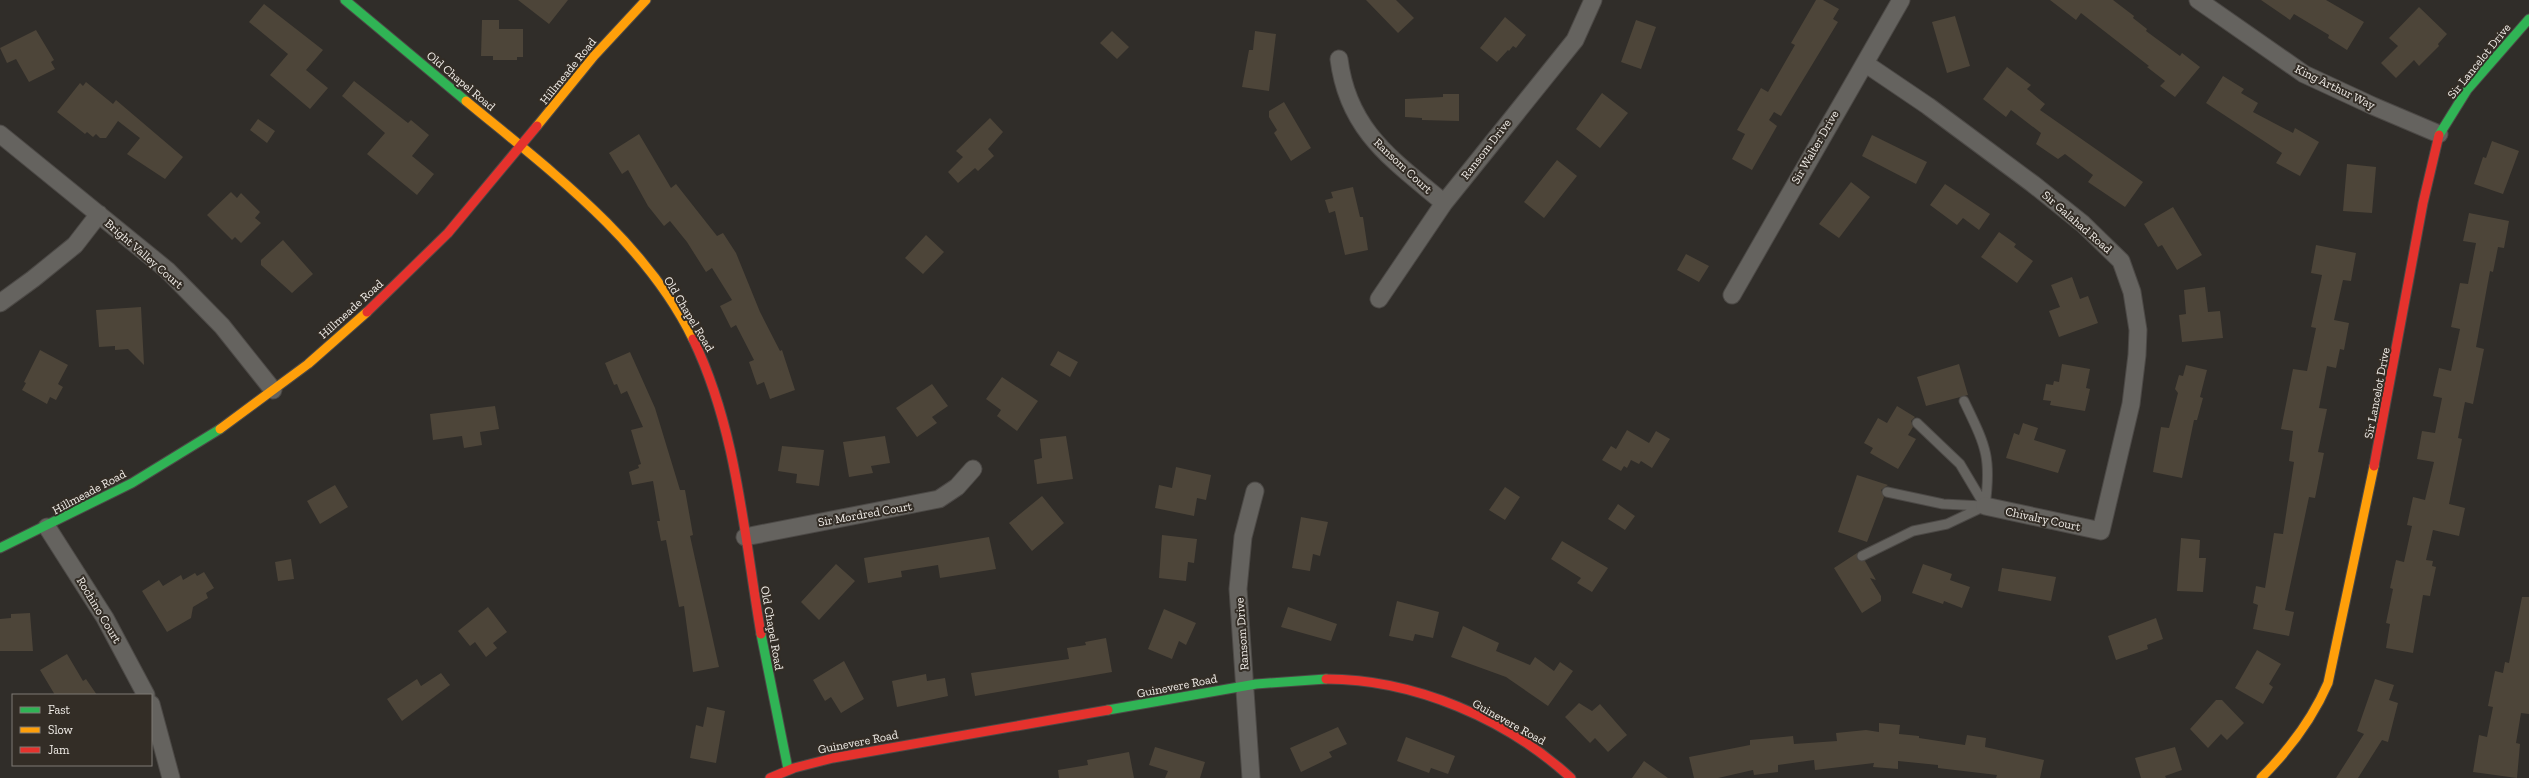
<svg xmlns="http://www.w3.org/2000/svg" width="2529" height="778" font-family="'Zilla Slab',serif">
<style>
.building{fill:#4d4539}
.lines{fill:none;stroke-linecap:round;stroke-linejoin:round}
.lane-casing{stroke:#4c4946;stroke-width:11}
.street-casing{stroke:#4c4946;stroke-width:19}
.fast-casing{stroke:#4c4946;stroke-width:11}
.slow-casing{stroke:#4c4946;stroke-width:11}
.jam-casing{stroke:#4c4946;stroke-width:11}
.lane{stroke:#65635f;stroke-width:9}
.street{stroke:#65635f;stroke-width:17}
.fast{stroke:#30b455;stroke-width:9}
.slow{stroke:#ff9f0a;stroke-width:9}
.jam{stroke:#e5322d;stroke-width:9}
.labels{text-anchor:middle;stroke-width:4;stroke-linejoin:round;paint-order:stroke}
.street-label{font-size:12px;fill:#f2eee9;stroke:#332d26}
</style>
<rect width="100%" height="100%" fill="#302d29"/>
<!-- building -->
<path class="building" d="M518 0H568L549 24Z
M1366 0H1396L1414 18 1398 33Z
M1816 0H1823L1839 9 1833 19 1838 22 1781 116 1774 112 1769 120 1777 126 1752 170 1732 159 1745 134 1737 130 1761 88 1768 92 1795 45 1791 43Z
M2050 0H2113L2134 16 2133 18 2147 29 2146 31 2180 56 2182 53 2200 67 2175 97 2160 86 2165 81 2147 67 2149 66 2081 13 2076 20Z
M2261 0H2326L2364 22 2347 50 2328 38 2329 35 2294 14 2290 20Z
M264 4 323 50 306 70 328 88 310 109 270 75 288 54 249 22Z
M2419 7 2447 34 2438 44 2439 46 2419 66 2414 60 2396 78 2381 63 2398 46 2389 38Z
M1955 16 1970 66 1947 73 1932 22Z
M1505 17 1526 35 1516 48 1513 46 1509 51 1508 50 1497 62 1480 48Z
M482 20H499V29H523V57H517V60H493V56H481Z
M1636 20 1656 27 1641 69 1621 62Z
M36 30 54 60 51 62 55 69 29 82 16 59 7 63 0 48Z
M1112 31 1129 47 1117 59 1100 43Z
M1255 31 1276 34 1269 91 1242 87 1249 50H1253Z
M2007 67 2031 85 2027 89 2045 104 2040 110 2143 182 2125 207 2088 182 2093 175 2065 154 2058 159 2036 144 2041 133 2011 110 2006 117 1983 99Z
M2223 76 2244 89 2241 93 2258 103 2253 112 2293 133 2295 128 2319 142 2300 176 2276 163 2282 153 2206 103Z
M354 81 408 123 411 120 429 135 412 156 434 174 417 195 367 154 385 133 342 96Z
M86 82 113 104 116 100 183 157 165 179 127 154 140 138 118 121 106 138H100L96 134 93 137 87 132 85 134 57 112 80 83 83 86Z
M1602 93 1628 113 1600 148 1576 129Z
M1443 94H1459V121L1422 120V118L1405 117V99L1443 97Z
M1284 102 1311 148 1291 161 1274 133 1277 130 1269 117V111Z
M990 118 1003 132 988 149 994 156 978 171 975 168 958 183 948 172 963 157 956 151Z
M258 119 275 131 267 143 250 130Z
M639 134 671 188 676 184 717 236 723 233 736 253 760 312 780 351 782 350 795 390 770 399 764 382 757 385 749 362 754 360 736 325 731 328 720 306 732 300 712 268 706 272 687 242 670 221 664 226 648 206 628 170 622 174 609 153Z
M1872 135 1927 162 1916 184 1862 156Z
M2492 141 2519 151 2503 194 2474 184 2483 157 2486 158Z
M1557 160 1577 176 1544 218 1524 202Z
M2347 164 2376 167 2372 213 2343 211Z
M1851 182 1870 197 1839 238 1819 224Z
M1945 184 1990 214 1979 230 1963 218 1957 225 1930 205Z
M1353 187 1360 217H1363L1368 250 1345 255 1335 211 1329 213 1325 200 1333 198 1331 192Z
M231 192 237 198 241 193 260 212 255 218 261 223 241 243 235 237 232 240 207 215Z
M2173 207 2202 255 2177 270 2162 245 2158 247 2144 224Z
M2469 213 2509 221 2504 248 2498 247 2493 272 2490 271 2476 347 2484 349 2473 404 2465 402 2458 438 2462 439 2449 504 2465 508 2459 536 2433 530 2426 560 2433 561 2432 566 2436 567 2430 596 2423 595 2413 653 2386 648 2390 624 2386 623 2393 589 2390 588 2396 560 2404 562 2412 526 2407 525 2413 497 2425 500 2434 462 2417 459 2422 431 2435 433 2442 398 2433 396 2439 368 2451 371 2460 329 2451 327 2460 283 2468 284 2476 243 2463 241Z
M1999 232 2016 244 2014 247 2033 261 2017 283 1981 257Z
M926 235 944 252 923 274 905 258Z
M283 240 313 274 292 293 261 265V260Z
M2316 245 2356 253 2351 281 2343 280 2334 320 2349 323 2344 350 2340 349 2336 368 2327 366 2319 408 2327 409 2318 452 2324 453 2315 498 2309 497 2285 610 2294 612 2289 636 2253 629 2258 605 2253 603 2256 586 2265 588 2274 533 2283 534 2294 462 2289 461 2293 431 2281 429 2293 369 2307 371 2316 328 2311 327 2322 275 2311 273Z
M1686 254 1709 266 1699 282 1677 270Z
M2072 277 2080 299 2088 296 2098 323 2059 337 2049 311 2060 307 2051 285Z
M2205 287 2208 312 2220 311 2223 338 2182 342 2179 315 2186 314 2184 290Z
M141 307 144 365 128 349 115 350V346L99 347 96 310Z
M40 350 68 365 58 384 63 387 56 400 50 397 47 404 22 390 26 383 24 382Z
M1058 351 1078 362 1070 377 1050 365Z
M630 352 655 408 680 490H685L693 535 690 536 719 667 693 672 684 606 679 607 666 540 661 541 657 521H660L653 481 632 485 629 472 639 468 638 465 641 464 631 430 643 427 627 391 621 394 617 384 614 385 605 363Z
M1959 364 1968 395 1926 406 1917 377Z
M2062 364 2090 369 2086 388 2090 389 2085 411 2050 405 2051 401 2043 400 2046 384 2053 385 2054 381 2059 382Z
M2186 365 2207 370 2200 397 2203 398 2197 420H2194L2182 478 2153 472 2161 427 2169 428 2178 393 2175 389 2179 375 2183 376Z
M1002 377 1038 401 1017 431 997 416 1001 410 986 399Z
M932 384 948 406 932 417 937 423 917 437 896 408Z
M495 406 499 429 480 432 482 445 464 448 462 436 433 440 430 414Z
M1897 406 1915 417 1911 421 1913 427 1908 435 1916 439 1898 469 1870 453 1873 448 1864 443 1878 418 1887 423Z
M2023 423 2038 428 2034 440 2066 450 2058 473 2006 458 2014 433 2019 435Z
M1627 430 1649 443 1656 431 1670 439 1652 468 1641 461 1639 464 1631 460 1627 468 1624 466 1621 471 1602 460 1611 446 1616 449Z
M885 436 890 463 871 466 873 473 849 477 843 442Z
M1066 436 1073 479 1037 484 1034 460 1042 458 1040 439Z
M782 446 824 450 819 486 796 483 797 474 778 471Z
M1176 467 1211 475 1206 500 1197 498 1194 516 1155 508 1159 485 1172 488Z
M1857 475 1888 485 1881 490 1884 497 1867 542 1838 532Z
M335 485 348 507 320 524 307 501Z
M1505 487 1520 497 1505 520 1489 510Z
M1042 496 1064 523 1032 551 1009 523Z
M1618 504 1635 516 1625 530 1608 519Z
M1301 517 1328 522 1320 556 1313 554 1310 571 1292 568Z
M1162 535 1197 539 1194 563 1188 562 1186 581 1159 578Z
M989 537 996 569 940 578 938 565 901 571 902 577 868 583 864 558Z
M2181 538 2200 540 2199 558H2206L2203 592 2177 591Z
M1562 541 1608 568 1592 592 1577 583 1581 578 1551 559Z
M1857 553V559L1865 561 1876 580 1870 578 1881 596V601L1862 613 1834 568Z
M291 559 294 579 278 581 275 562Z
M836 564 855 581 819 620 801 602Z
M1923 564 1952 574 1950 580 1970 587 1962 608 1944 601 1943 604 1912 593Z
M2002 568 2056 577 2051 601 1998 591Z
M204 572 214 588 206 593 208 598 193 607 191 618 167 632 142 591 159 580 163 586 181 575 183 580 195 573 197 576Z
M2522 597H2529V714L2521 713 2516 743 2520 744 2517 778 2473 772 2479 735 2487 737 2493 707 2488 706 2495 671 2503 673 2505 662 2509 663Z
M1397 601 1439 612 1433 638 1415 634 1413 641 1389 636Z
M488 607 507 632 493 643 497 648 486 657 475 642 470 646 458 631Z
M1288 607 1337 624 1331 641 1281 627Z
M1164 609 1196 623 1186 645 1179 641 1172 659 1148 649Z
M30 613 33 651H0V619L11 618V614Z
M2156 618 2163 639 2147 645 2148 649 2116 660 2108 636Z
M1463 626 1499 643 1496 651 1530 665 1535 657 1554 671 1560 662 1573 671 1548 706 1506 677 1451 657Z
M1106 638 1112 672 975 696 971 673 1069 659 1067 648 1086 645 1085 642Z
M2257 650 2281 664 2269 684 2273 687 2263 704 2235 688Z
M67 654 83 681 86 679 97 695H55L40 670Z
M844 661 864 699 841 713 831 697 825 701 813 680Z
M441 673 450 685 402 721 387 699 417 679 421 686Z
M926 674 927 681 945 678 948 696 897 707 892 681Z
M2375 679 2394 685 2389 700 2398 703 2388 742 2382 740 2358 778H2336L2364 734 2357 731Z
M2216 700H2222L2244 723 2227 740 2221 734 2208 748 2190 729Z
M1579 703 1592 711 1600 704 1627 735 1608 752 1595 738 1590 743 1565 717Z
M707 707 725 711 716 763 690 758 696 725 703 727Z
M1879 723 1900 725 1899 734 1919 736V738L1965 745 1967 735 1986 738 1985 747 2044 760 2040 778H1996L1997 775 1938 768V765L1898 761V769L1873 767 1874 763 1815 770 1814 760 1778 765V772L1754 775 1753 770 1718 778H1694L1689 757 1750 745V740L1793 736 1794 744 1837 741 1836 733 1866 730 1879 732Z
M1338 727 1347 744 1329 752 1332 757 1301 772 1290 748Z
M1406 737 1455 756 1448 774 1431 768 1429 773 1397 761Z
M1155 747 1205 762 1200 778H1165L1168 771 1149 765Z
M2175 747 2182 770 2165 776 2166 778H2141L2135 758Z
M1129 752 1134 778H1059L1058 770 1088 765 1087 760Z
M1644 761 1668 778H1632Z"/>
<g class="lines">
<defs>
<path id="lane" d="M1917 423 1960 464 1985 506
M1887 492 1943 504 1983 506
M1862 556 1913 531 1947 524 1985 506C1992 456 1985 445 1964 401"/>
<path id="street" d="M2198 0 2304 74 2373 106 2439 134
M1339 59C1348 131 1393 160 1444 203
M1866 64 1928 106 2033 184 2083 224 2121 261 2132 292 2138 330 2137 355 2131 404 2101 531 1985 506
M0 134 167 270 222 326 273 390
M1732 295 1901 0
M1379 299 1444 203 1575 40 1593 0
M0 303 33 279 75 245 99 214
M47 527 105 618 146 695
M745 537 939 499 957 487 973 469
M151 704 171 778
M1251 778 1238 589 1243 537 1255 491"/>
<path id="fast" d="M345 0 466 101
M2439 135 2467 90 2529 19
M0 548 132 483 220 429
M761 634 788 769
M1108 710 1256 684 1326 679"/>
<path id="slow" d="M466 101C548 169 645 240 693 339
M537 126 594 56 646 0
M220 429 308 364 367 312
M2261 778C2289 750 2312 720 2328 683L2374 466"/>
<path id="jam" d="M367 312 448 233 537 126
M693 339C737 430 744 535 761 634
M2374 466 2423 203 2439 135
M1326 679C1414 679 1507 719 1571 778
M770 778 794 768 833 758 1108 710"/>
</defs>
<!-- lane casing -->
<use href="#lane" class="lane-casing"/>
<!-- street casing -->
<use href="#street" class="street-casing"/>
<!-- fast casing -->
<use href="#fast" class="fast-casing"/>
<!-- slow casing -->
<use href="#slow" class="slow-casing"/>
<!-- jam casing -->
<use href="#jam" class="jam-casing"/>
<!-- lane -->
<use href="#lane" class="lane"/>
<!-- street -->
<use href="#street" class="street"/>
<!-- fast -->
<use href="#fast" class="fast"/>
<!-- slow -->
<use href="#slow" class="slow"/>
<!-- jam -->
<use href="#jam" class="jam"/>
</g>
<g class="labels">
<!-- street labels -->
<g class="street-label">
<text transform="translate(2479 61) rotate(-51)" y="4">Sir Lancelot Drive</text>
<text transform="translate(568 71) rotate(-51)" y="4">Hillmeade Road</text>
<text transform="translate(461 81) rotate(40)" y="4">Old Chapel Road</text>
<text transform="translate(2335 87) rotate(26)" y="4">King Arthur Way</text>
<text transform="translate(1815 147) rotate(-60)" y="4">Sir Walter Drive</text>
<text transform="translate(1486 149) rotate(-52)" y="4">Ransom Drive</text>
<text transform="translate(1403 166) rotate(43)" y="4">Ransom Court</text>
<text transform="translate(2077 222) rotate(41)" y="4">Sir Galahad Road</text>
<text transform="translate(144 254) rotate(41)" y="4">Bright Valley Court</text>
<text transform="translate(351 309) rotate(-42)" y="4">Hillmeade Road</text>
<text transform="translate(689 314) rotate(59)" y="4">Old Chapel Road</text>
<text transform="translate(2377 393) rotate(-79)" y="4">Sir Lancelot Drive</text>
<text transform="translate(89 492) rotate(-28)" y="4">Hillmeade Road</text>
<text transform="translate(865 514) rotate(-10)" y="4">Sir Mordred Court</text>
<text transform="translate(2043 519) rotate(12)" y="4">Chivalry Court</text>
<text transform="translate(99 610) rotate(59)" y="4">Rochino Court</text>
<text transform="translate(772 628) rotate(80)" y="4">Old Chapel Road</text>
<text transform="translate(1242 634) rotate(-94)" y="4">Ransom Drive</text>
<text transform="translate(1177 686) rotate(-11)" y="4">Guinevere Road</text>
<text transform="translate(1509 722) rotate(29)" y="4">Guinevere Road</text>
<text transform="translate(858 742) rotate(-11)" y="4">Guinevere Road</text>
</g>
</g>
<!-- legend -->
<rect x="12" y="694" width="140" height="72" fill="#332d26" stroke="#7f7a74"/>
<rect x="20" y="707" width="20" height="6" fill="#30b455" stroke="#7f7a74"/>
<text x="48" y="714" font-size="12" fill="#f2eee9">Fast</text>
<rect x="20" y="727" width="20" height="6" fill="#ff9f0a" stroke="#7f7a74"/>
<text x="48" y="734" font-size="12" fill="#f2eee9">Slow</text>
<rect x="20" y="747" width="20" height="6" fill="#e5322d" stroke="#7f7a74"/>
<text x="48" y="754" font-size="12" fill="#f2eee9">Jam</text>
</svg>
